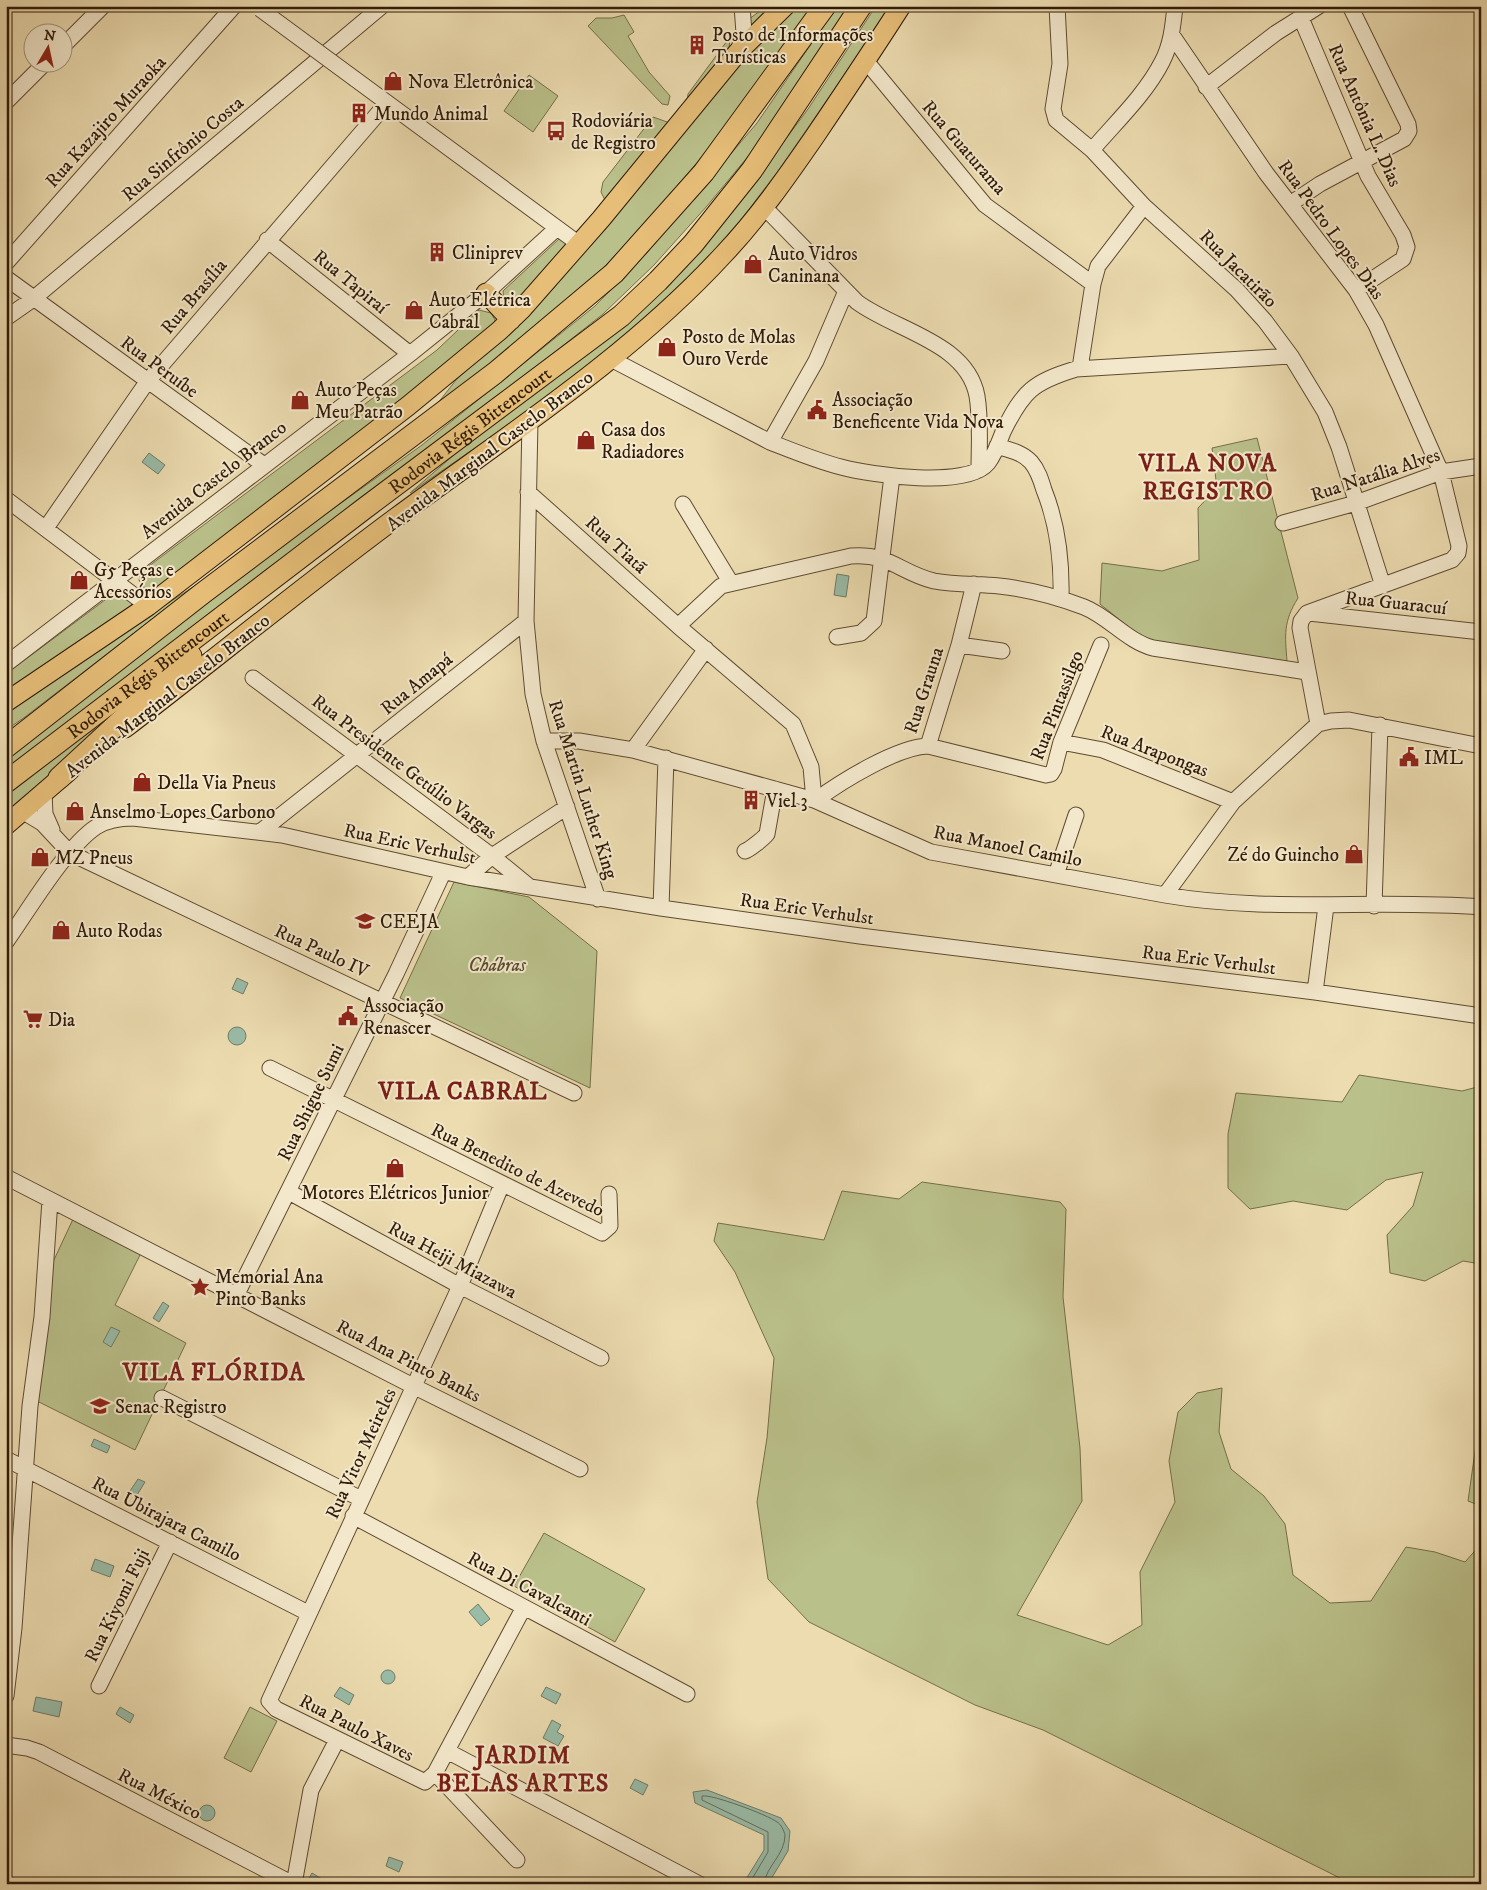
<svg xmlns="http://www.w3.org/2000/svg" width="1487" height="1890" font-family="'IM FELL DW Pica',serif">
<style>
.green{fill:#bac08a;stroke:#756e49}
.water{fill:#99bca8;stroke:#6f7c68}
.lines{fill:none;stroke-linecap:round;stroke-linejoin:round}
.shore{stroke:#646c58;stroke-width:1}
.minor-casing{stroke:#5f4b32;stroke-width:17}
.major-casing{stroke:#301b08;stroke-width:21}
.highway-casing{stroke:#301b08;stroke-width:23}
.minor{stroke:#f3e8cc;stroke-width:15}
.major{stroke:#e6be78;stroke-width:19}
.highway{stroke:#e6be78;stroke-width:21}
.minor-bridge-casing{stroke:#5f4b32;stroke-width:17;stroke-linecap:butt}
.minor-bridge{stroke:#f3e8cc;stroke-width:15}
.labels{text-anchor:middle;stroke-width:4;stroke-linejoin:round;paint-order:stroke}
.poi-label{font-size:19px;fill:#301b08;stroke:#f3e8cc;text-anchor:start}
.street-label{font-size:19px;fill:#301b08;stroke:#f3e8cc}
.park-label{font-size:19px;font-style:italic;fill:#594d2f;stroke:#f3e8cc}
.district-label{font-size:24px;font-weight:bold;letter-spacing:1px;fill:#7a1f14;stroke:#f3e8cc}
</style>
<rect width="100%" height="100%" fill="#ecdcb0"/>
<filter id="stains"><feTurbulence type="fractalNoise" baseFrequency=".004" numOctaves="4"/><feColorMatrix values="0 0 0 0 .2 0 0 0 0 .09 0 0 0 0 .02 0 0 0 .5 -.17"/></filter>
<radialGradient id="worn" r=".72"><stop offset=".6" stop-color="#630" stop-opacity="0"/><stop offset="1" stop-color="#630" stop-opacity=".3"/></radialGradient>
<!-- green -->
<path class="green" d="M801 6H814C752 96 684 184 608 263 556 317 493 363 434 408L456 380 550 292 708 99 783 17Z
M837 6H853L769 131 707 206 654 265 603 314 429 451 268 568 6 771V758L263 559 422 445 595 306 645 255 757 123Z
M876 6H892L778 171 725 241 683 285 567 384 410 493 455 454 624 324 765 167 808 109Z
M760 11 770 12 751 34 749 19Z
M624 15 634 32 628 36 649 72 670 96 668 105 662 104 588 26 596 18H612Z
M730 37 729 51 687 102 688 94Z
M529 75 558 96 533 132 504 111Z
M653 117 670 123 605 200 601 192 603 182Z
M559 239 566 242 568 249 513 305 504 300 503 291Z
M479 310 491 313 495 320 494 328 154 590 143 587 139 580 141 572 437 350Z
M1257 438 1298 598C1283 622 1285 635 1287 661L1155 643 1140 636 1100 604 1102 563 1162 571 1199 560 1198 508 1217 488 1212 448Z
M199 583 25 717 6 730V714L105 644Z
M113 594H122L132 602 131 608 6 694V674Z
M122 704 95 738 6 816V794Z
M454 882 529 897 597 951 590 1088 400 998Z
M1359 1075 1462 1091 1481 1086V1264L1463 1261 1425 1281 1390 1273 1387 1235 1413 1206 1423 1172 1386 1180 1347 1210 1293 1201 1250 1209 1228 1188V1134L1236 1093 1342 1102Z
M922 1182 1060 1202 1066 1209 1063 1297 1080 1448 1082 1501 1017 1615 1108 1645 1142 1625 1140 1572 1175 1502 1169 1461 1178 1412 1197 1393 1222 1388 1219 1432 1231 1469 1264 1496 1285 1524 1293 1575 1330 1603 1371 1601 1406 1547 1435 1552 1465 1562 1481 1544V1884H1352L1043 1730 975 1705 809 1622 768 1579 757 1502 767 1438 774 1358 735 1272 714 1241 718 1223 824 1240 842 1191 899 1199Z
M74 1217 142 1251 115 1305 186 1343 135 1450 35 1400 53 1262Z
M1481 1409V1506L1468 1501Z
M544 1533 645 1589 615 1642 514 1586Z
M250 1707 277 1721 251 1772 224 1758Z"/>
<!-- water -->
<path class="water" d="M149 453 165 465 158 474 142 462Z
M837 574 849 576 846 597 834 595Z
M237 978 248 983 243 994 232 989Z
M228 1036a9 9 0 1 1 18 0a9 9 0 1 1-18 0Z
M163 1302 169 1306 159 1322 153 1318Z
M111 1327 120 1331 111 1347 103 1342Z
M94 1439 110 1446 107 1453 91 1446Z
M138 1479 145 1482 137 1495 130 1491Z
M95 1559 114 1566 110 1577 91 1570Z
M478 1604 490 1619 481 1626 469 1612Z
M381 1677a7 7 0 1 1 14 0a7 7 0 1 1-14 0Z
M340 1687 354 1695 349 1705 334 1696Z
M546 1687 561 1694 556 1704 541 1696Z
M36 1697 62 1702 59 1717 33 1711Z
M120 1707 134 1715 130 1723 116 1714Z
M552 1720 561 1725 557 1732 564 1736 558 1746 543 1738Z
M635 1779 648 1785 643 1795 630 1788Z
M707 1790 781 1818 790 1831 788 1851 768 1884H743L764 1850V1835L695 1803 693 1792Z
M199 1813a8 8 0 1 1 16 0a8 8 0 1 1-16 0Z
M389 1857 403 1862 399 1872 386 1866Z
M312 1873 327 1882 326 1884H314L308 1880Z"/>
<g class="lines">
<!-- shore -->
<path class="shore" d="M749 1884 768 1852V1832L702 1800V1796C712 1794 768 1815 777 1822 781 1824 784 1831 785 1835 785 1855 766 1866 764 1884"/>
<defs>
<path id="minor" d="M1057 6 1060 64 1053 109 1056 120 1092 150 1144 206 1237 290 1265 321 1291 356 1325 412 1339 447 1383 586
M1301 18 1368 176 1403 235 1407 247 1403 259 1356 290
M1172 35 1266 173 1356 290 1376 325 1441 472 1459 546 1458 553 1452 560 1307 613 1301 621 1300 628 1318 724
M62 47 103 6
M738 51 744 33 742 6
M866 61 985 205 1093 284
M355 79 579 244
M1206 87 1276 33 1319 6
M6 102 46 62
M1092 150C1115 123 1145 95 1162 62 1171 45 1173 26 1175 6
M1290 204 1320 184 1404 139 1409 131 1408 124 1350 6
M765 208 857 302C896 331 967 342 977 396 981 420 979 446 979 470
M267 240 410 354
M6 263 234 6
M6 278 264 465
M6 318 33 299 382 6
M611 359 770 442C793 451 817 461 841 467 871 475 967 489 988 463 995 454 999 442 1003 432 1023 391 1033 382 1076 369L1291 356
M1080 368 1093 284 1098 266 1144 206
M530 421 526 621 533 694 544 741 598 899
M770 442 816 361 846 291
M997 446C1009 450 1022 452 1031 462 1038 470 1041 480 1044 490 1058 525 1062 561 1061 599
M528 492 678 626 793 724 811 767 814 800
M6 499 148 606
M683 504 731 583
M1283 523 1356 503 1441 472 1481 466
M46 528 147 382 387 103
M1309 613 1481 632
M678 626 721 586 851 556C890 553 900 573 934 581 955 585 977 584 999 586 1027 589 1058 597 1084 607 1109 617 1127 641 1153 648L1307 672
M837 637 861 633 874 621 892 476
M959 645 1002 651
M6 664 410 354 486 293 557 228
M253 678 492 856 530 887
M544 741H579L633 750 814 800 931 852 1165 895C1269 913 1376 899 1481 907
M1061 742 1103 750 1233 802
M928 746 1046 775 1051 774 1054 769 1061 742 1101 645
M633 750 706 649
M44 792 45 814 52 830
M816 800C842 781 897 747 928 746L959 645 974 584
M22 811 42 823 70 853 574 1093
M260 832 526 621
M745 851C749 850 764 838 767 834L775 789
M1056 875 1076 815
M468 877 492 856 567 807
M1165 895 1233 802 1318 724 1331 721 1349 720 1481 746
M1374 906 1380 725
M661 908 666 758
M6 942C28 911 66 847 96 827 107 820 120 818 133 818L282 835 468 877 661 908 860 936 1315 992 1481 1016
M1315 992 1326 906
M270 1068 602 1233 610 1226 609 1194
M6 1177 413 1386 580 1469
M502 1184 460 1286 269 1701 276 1709 425 1782 435 1773 524 1607
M289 1192 460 1286 601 1358
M237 1294 396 974 443 873
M162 1398 361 1499
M6 1459 308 1613
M353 1516 687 1694
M99 1686 170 1542
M6 1696 14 1628 30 1406 42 1317 50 1200
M6 1745 27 1748 39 1752 293 1884
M447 1751 699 1884
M435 1773 517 1860
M6 1883 8 1884
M294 1884 311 1790 337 1740"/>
<path id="major" d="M486 293 511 320
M6 702 148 606 408 406 499 331 521 310 601 219 738 52 785 6
M125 728C216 658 305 585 397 517 509 434 628 358 723 255 758 218 786 178 815 136 844 93 873 50 901 6
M6 825 70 770"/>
<g id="highway">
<path d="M6 747 203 593 495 373 614 273 704 172 825 6"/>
<path d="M59 778 191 656"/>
<path id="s1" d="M6 782 365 508 621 316 658 281 693 244 752 170 861 6"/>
</g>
</defs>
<!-- minor casing -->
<use href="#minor" class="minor-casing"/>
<!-- major casing -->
<use href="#major" class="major-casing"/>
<!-- highway casing -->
<use href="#highway" class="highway-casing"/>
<!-- minor -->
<use href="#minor" class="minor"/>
<!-- major -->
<use href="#major" class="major"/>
<!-- highway -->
<use href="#highway" class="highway"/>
<defs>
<path id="minor-bridge" d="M260 9 355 79"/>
</defs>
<!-- minor-bridge casing -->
<use href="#minor-bridge" class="minor-bridge-casing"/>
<!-- minor-bridge -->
<use href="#minor-bridge" class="minor-bridge"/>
</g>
<!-- icons -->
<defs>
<symbol id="building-bare" viewBox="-9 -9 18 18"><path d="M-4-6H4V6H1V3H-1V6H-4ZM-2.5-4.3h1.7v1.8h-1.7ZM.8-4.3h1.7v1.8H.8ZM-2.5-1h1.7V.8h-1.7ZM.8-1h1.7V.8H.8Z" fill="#8f2418" stroke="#f3e8cc" stroke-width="2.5" paint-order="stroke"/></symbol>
<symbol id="shop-bare" viewBox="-9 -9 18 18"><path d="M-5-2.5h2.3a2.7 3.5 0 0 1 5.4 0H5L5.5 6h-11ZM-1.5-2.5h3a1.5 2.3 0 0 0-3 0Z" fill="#8f2418" stroke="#f3e8cc" stroke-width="2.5" paint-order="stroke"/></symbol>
<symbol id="bus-bare" viewBox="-9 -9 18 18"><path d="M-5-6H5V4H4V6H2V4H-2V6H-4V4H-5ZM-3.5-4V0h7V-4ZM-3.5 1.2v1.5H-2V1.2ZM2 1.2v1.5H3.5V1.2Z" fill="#8f2418" stroke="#f3e8cc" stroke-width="2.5" paint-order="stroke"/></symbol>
<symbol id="civic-bare" viewBox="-9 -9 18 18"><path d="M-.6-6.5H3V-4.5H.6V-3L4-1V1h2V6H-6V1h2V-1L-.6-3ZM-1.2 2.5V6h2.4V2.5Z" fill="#8f2418" stroke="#f3e8cc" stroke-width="2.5" paint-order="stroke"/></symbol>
<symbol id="university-bare" viewBox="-9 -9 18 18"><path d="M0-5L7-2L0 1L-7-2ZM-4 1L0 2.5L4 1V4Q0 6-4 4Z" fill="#8f2418" stroke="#f3e8cc" stroke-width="2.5" paint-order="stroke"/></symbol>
<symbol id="supermarket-bare" viewBox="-9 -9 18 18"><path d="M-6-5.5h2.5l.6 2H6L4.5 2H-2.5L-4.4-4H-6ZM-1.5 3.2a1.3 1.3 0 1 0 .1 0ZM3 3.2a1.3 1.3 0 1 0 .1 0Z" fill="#8f2418" stroke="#f3e8cc" stroke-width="2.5" paint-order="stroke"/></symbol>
<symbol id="sight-bare" viewBox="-9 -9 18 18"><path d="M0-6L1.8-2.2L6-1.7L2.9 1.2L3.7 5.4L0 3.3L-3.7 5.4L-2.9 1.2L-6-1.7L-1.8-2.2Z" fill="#8f2418" stroke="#f3e8cc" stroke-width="2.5" paint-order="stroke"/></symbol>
</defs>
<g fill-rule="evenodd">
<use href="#building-bare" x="683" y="31" width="28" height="28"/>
<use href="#shop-bare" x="379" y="67" width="28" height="28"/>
<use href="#building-bare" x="345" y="99" width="28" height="28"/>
<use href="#bus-bare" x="542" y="117" width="28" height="28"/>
<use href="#building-bare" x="423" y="238" width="28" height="28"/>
<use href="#shop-bare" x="739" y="250" width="28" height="28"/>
<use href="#shop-bare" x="400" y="296" width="28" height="28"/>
<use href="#shop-bare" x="653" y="333" width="28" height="28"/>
<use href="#shop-bare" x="286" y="386" width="28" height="28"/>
<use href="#civic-bare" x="803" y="396" width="28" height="28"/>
<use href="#shop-bare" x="572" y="426" width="28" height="28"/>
<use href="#shop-bare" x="65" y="566" width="28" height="28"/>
<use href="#civic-bare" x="1395" y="743" width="28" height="28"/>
<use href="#shop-bare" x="128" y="768" width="28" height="28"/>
<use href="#building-bare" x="737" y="786" width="28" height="28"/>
<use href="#shop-bare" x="61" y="797" width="28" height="28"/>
<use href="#shop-bare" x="1340" y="840" width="28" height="28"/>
<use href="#shop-bare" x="26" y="843" width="28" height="28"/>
<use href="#university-bare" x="351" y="907" width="28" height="28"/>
<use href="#shop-bare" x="47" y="916" width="28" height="28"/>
<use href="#civic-bare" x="334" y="1002" width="28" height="28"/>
<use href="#supermarket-bare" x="19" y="1005" width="28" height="28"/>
<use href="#shop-bare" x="381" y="1154" width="28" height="28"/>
<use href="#sight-bare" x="186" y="1273" width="28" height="28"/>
<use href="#university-bare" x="86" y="1392" width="28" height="28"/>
</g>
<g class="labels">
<!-- poi labels -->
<g class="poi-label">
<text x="712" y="41">Posto de Informações<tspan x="712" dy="22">Turísticas</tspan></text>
<text x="408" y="88">Nova Eletrônica</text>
<text x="374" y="120">Mundo Animal</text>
<text x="571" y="127">Rodoviária<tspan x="571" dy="22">de Registro</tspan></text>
<text x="452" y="259">Cliniprev</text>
<text x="768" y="260">Auto Vidros<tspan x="768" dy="22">Caninana</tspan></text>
<text x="429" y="306">Auto Elétrica<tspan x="429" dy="22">Cabral</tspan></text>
<text x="682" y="343">Posto de Molas<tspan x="682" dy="22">Ouro Verde</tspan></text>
<text x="315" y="396">Auto Peças<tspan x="315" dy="22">Meu Patrão</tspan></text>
<text x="832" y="406">Associação<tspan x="832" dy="22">Beneficente Vida Nova</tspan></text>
<text x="601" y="436">Casa dos<tspan x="601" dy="22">Radiadores</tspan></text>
<text x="94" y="576">G5 Peças e<tspan x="94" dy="22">Acessórios</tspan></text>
<text x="1424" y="764">IML</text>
<text x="157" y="789">Della Via Pneus</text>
<text x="766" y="807">Viel 3</text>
<text x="90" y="818">Anselmo Lopes Carbono</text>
<text x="1339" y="861" text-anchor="end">Zé do Guincho</text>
<text x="55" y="864">MZ Pneus</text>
<text x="380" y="928">CEEJA</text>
<text x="76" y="937">Auto Rodas</text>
<text x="363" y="1012">Associação<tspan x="363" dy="22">Renascer</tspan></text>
<text x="48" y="1026">Dia</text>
<text x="395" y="1199" text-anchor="middle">Motores Elétricos Junior</text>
<text x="215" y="1283">Memorial Ana<tspan x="215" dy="22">Pinto Banks</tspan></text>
<text x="115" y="1413">Senac Registro</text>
</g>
<!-- street labels -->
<g class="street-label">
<text transform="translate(1366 115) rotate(66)" y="7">Rua Antônia L. Dias</text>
<text transform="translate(105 121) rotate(-48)" y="7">Rua Kazajiro Muraoka</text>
<text transform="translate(965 147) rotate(49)" y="7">Rua Guaturama</text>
<text transform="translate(182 148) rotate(-40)" y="7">Rua Sinfrônio Costa</text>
<text transform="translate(1332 229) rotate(54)" y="7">Rua Pedro Lopes Dias</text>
<text transform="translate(1239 268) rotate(45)" y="7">Rua Jacatirão</text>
<text transform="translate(351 281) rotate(39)" y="7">Rua Tapiraí</text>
<text transform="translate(193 296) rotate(-50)" y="7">Rua Brasília</text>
<text transform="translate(160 366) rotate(36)" y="7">Rua Peruíbe</text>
<text dy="7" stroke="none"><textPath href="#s1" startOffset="582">Rodovia Régis Bittencourt</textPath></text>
<text transform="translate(489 450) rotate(-37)" y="7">Avenida Marginal Castelo Branco</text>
<text transform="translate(1375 474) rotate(-18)" y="7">Rua Natália Alves</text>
<text transform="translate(213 479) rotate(-38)" y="7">Avenida Castelo Branco</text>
<text transform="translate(617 544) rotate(42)" y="7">Rua Tiatã</text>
<text transform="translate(1396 602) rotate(6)" y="7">Rua Guaracuí</text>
<text dy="7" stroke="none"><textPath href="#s1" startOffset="178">Rodovia Régis Bittencourt</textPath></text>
<text transform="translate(416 683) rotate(-39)" y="7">Rua Amapá</text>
<text transform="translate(923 690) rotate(-72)" y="7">Rua Grauna</text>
<text transform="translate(167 695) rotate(-38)" y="7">Avenida Marginal Castelo Branco</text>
<text transform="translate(1056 705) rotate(-69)" y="7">Rua Pintassilgo</text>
<text transform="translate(1155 750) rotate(21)" y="7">Rua Arapongas</text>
<text transform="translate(405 766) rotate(37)" y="7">Rua Presidente Getúlio Vargas</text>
<text transform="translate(584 789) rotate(72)" y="7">Rua Martin Luther King</text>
<text transform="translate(410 843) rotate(12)" y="7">Rua Eric Verhulst</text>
<text transform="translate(1008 845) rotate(11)" y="7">Rua Manoel Camilo</text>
<text transform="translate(807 908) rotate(8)" y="7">Rua Eric Verhulst</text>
<text transform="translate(322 950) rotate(25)" y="7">Rua Paulo IV</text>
<text transform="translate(1209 959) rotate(7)" y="7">Rua Eric Verhulst</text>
<text transform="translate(310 1102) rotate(-64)" y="7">Rua Shigue Sumi</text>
<text transform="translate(518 1169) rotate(26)" y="7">Rua Benedito de Azevedo</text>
<text transform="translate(453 1259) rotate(28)" y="7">Rua Heiji Miazawa</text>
<text transform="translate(409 1360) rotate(27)" y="7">Rua Ana Pinto Banks</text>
<text transform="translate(360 1453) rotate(-65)" y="7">Rua Vitor Meireles</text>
<text transform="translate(167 1518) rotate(27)" y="7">Rua Ubirajara Camilo</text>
<text transform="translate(530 1588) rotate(28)" y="7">Rua Di Cavalcanti</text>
<text transform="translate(116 1605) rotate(-64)" y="7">Rua Kiyomi Fuji</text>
<text transform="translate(357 1727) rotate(27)" y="7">Rua Paulo Xaves</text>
<text transform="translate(160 1793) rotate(27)" y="7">Rua México</text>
</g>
<!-- park labels -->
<g class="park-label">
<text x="497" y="971">Chábras</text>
</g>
<!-- district labels -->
<g class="district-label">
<text x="1208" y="471">VILA NOVA<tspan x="1208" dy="28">REGISTRO</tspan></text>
<text x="463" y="1099">VILA CABRAL</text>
<text x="214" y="1380">VILA FLÓRIDA</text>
<text x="523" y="1763">JARDIM<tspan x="523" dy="28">BELAS ARTES</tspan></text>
</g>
</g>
<!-- margin -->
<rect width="1487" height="1890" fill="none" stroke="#ecdcb0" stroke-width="25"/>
<rect x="8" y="8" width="1472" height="1875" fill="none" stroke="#301b08" stroke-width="2.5"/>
<rect x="12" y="12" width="1462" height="1865" fill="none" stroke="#301b08"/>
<!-- north arrow -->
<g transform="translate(48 48) rotate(9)"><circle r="24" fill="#f3e8cc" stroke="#a5967e"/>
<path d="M0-4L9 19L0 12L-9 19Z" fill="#8f2418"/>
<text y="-8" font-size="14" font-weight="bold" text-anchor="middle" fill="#301b08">N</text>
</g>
<rect width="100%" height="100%" filter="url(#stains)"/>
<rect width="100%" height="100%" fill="url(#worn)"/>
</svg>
